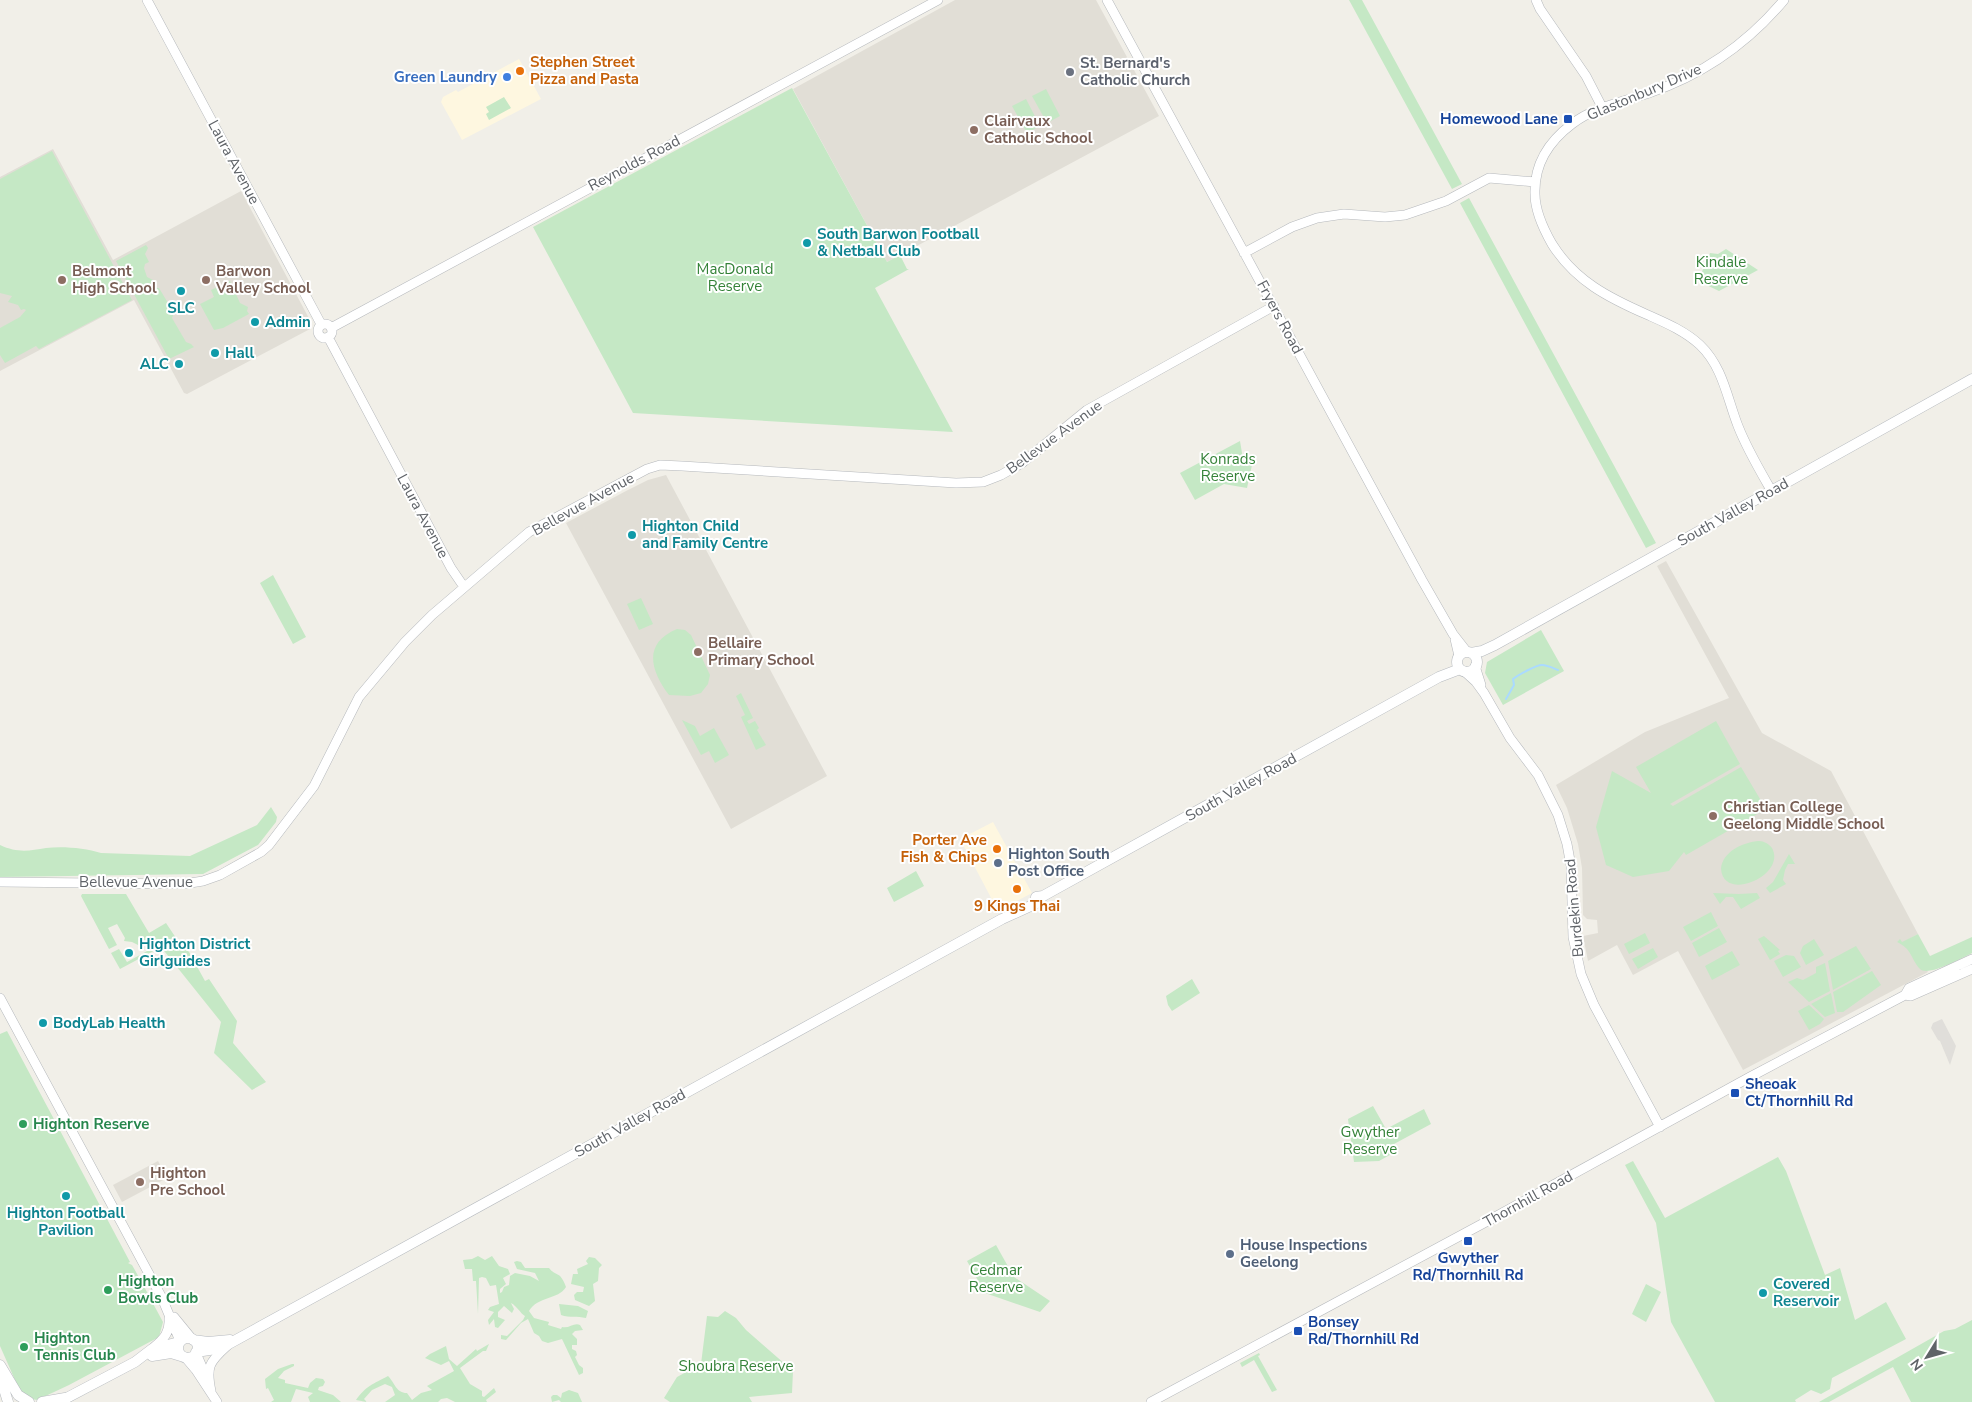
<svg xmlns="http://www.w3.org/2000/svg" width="1972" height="1402" font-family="'Nunito Sans',sans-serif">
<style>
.commercial{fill:#fef7e0}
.industrial{fill:#e0deda}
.education{fill:#e1ded6}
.green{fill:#c5e8c5}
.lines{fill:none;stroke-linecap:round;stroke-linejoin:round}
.stream{stroke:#aadaff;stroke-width:2}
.tertiary-casing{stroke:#b5b8bc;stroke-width:10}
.secondary-casing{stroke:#b6babf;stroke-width:11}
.tertiary{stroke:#fff;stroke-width:9}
.secondary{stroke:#fff;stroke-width:10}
.food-dot{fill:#e8710a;stroke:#fff;stroke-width:2}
.worship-dot{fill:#6b7280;stroke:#fff;stroke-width:2}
.shop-dot{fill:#3f7fe0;stroke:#fff;stroke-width:2}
.transit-dot{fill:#1a4fb4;stroke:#fff;stroke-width:2}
.education-dot{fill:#8d6e63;stroke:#fff;stroke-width:2}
.culture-dot{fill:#0f9aa8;stroke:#fff;stroke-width:2}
.service-dot{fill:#5c6f8a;stroke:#fff;stroke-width:2}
.leisure-dot{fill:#2e9e5b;stroke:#fff;stroke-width:2}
.labels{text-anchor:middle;stroke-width:4;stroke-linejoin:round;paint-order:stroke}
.food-label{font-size:15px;font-weight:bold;fill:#c56008;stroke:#fff;text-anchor:start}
.worship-label{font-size:15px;font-weight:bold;fill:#5b616d;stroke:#fff;text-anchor:start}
.shop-label{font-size:15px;font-weight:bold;fill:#366cbe;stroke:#fff;text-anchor:end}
.street-label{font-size:15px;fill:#5f6368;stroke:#fff}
.transit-label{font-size:15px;font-weight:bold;fill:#164399;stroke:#fff;text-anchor:start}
.education-label{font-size:15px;font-weight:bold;fill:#785e54;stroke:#fff;text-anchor:start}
.culture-label{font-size:15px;font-weight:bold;fill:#0d838f;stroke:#fff;text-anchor:start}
.park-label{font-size:15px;fill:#348238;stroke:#fff}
.service-label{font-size:15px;font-weight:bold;fill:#4e5e75;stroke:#fff;text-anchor:start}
.leisure-label{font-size:15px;font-weight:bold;fill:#27864d;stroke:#fff;text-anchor:start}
</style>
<rect width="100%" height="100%" fill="#f1efe8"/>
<!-- commercial -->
<path class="commercial" d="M519 59 541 99 462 140 441 102 443 97 456 90 458 92Z
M993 822 1032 893 998 911 960 839Z"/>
<!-- industrial -->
<path class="industrial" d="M1942 1019 1956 1046 1950 1065 1940 1041 1938 1040 1931 1028 1933 1023Z"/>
<!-- education -->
<path class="education" d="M955 0H1096L1159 116 887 262 793 89Z
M53 149 113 260 241 191 312 324 310 329 187 394 184 393 134 300 0 371V177Z
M666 475 827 776 731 829 566 523 626 491 648 480Z
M1666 561 1762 733 1831 771 1918 934 1909 939 1928 972 1743 1070 1678 951 1633 975 1617 945 1588 961 1583 936 1598 933 1597 920 1587 919 1583 915 1582 868 1578 844 1567 808 1556 785 1645 732 1729 698 1657 566Z
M158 1161 167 1178 122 1202 113 1185Z"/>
<!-- green -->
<path class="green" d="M1349 0H1362L1462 184 1452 189Z
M792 88 887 262 900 255 907 269H909L875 288 953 432 633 413 533 227Z
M1046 89 1060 116 1047 123 1032 96Z
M504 97 511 108 489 120 486 114 489 112 486 107Z
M1026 99 1040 126 1027 133 1012 106Z
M52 151 132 300 39 349 36 346 5 363 0 355V328L20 317 26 310 24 309 21 310 18 305 8 302 12 296 0 293V179Z
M1469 198 1656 543 1646 548 1460 203Z
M146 245 148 248 145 254 149 262 145 264 144 268 147 277 153 280 157 288H159L174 313 172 318 186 342 191 344 194 347 169 359 116 261Z
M1726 249 1758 270 1719 291 1698 281 1710 253 1718 254Z
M230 281 240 303 248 307 247 311 249 314 223 328 214 330 200 304 214 297 211 290Z
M1240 441 1243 459 1252 465 1247 488 1224 484 1195 500 1180 473Z
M273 575 306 637 293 644 260 583Z
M641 598 653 624 639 630 627 604Z
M677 629 685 630 691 635 710 675 708 684 701 693 690 696 669 695C650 670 643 643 677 629Z
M1541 630 1564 671 1503 705 1485 673 1487 662Z
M741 693 753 718 747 721 749 724 755 721 759 728 757 730 766 745 756 750 741 717 745 715 736 696Z
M682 720 695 726 700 736 714 728 729 755 715 763 709 751 701 755Z
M1716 721 1740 764 1670 804 1673 806 1741 767 1766 809 1686 855 1684 852 1669 871 1633 877 1606 865 1596 827 1612 771 1651 793 1636 767Z
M271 807 277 817 276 822 258 845 203 874 0 877V845C17 853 29 851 46 848 63 846 85 848 101 853L190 856 257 825Z
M1759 841C1764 841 1769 844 1772 848 1787 875 1724 903 1721 869 1722 852 1743 842 1759 841Z
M1789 854 1795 864H1788L1785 870 1783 880 1786 884 1770 893 1766 888 1773 882Z
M916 871 924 886 894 902 887 888Z
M1713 893 1739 894 1757 893 1760 898 1741 909 1733 897H1726L1720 904Z
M82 894H126L149 933 166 923 178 941 189 952 205 981 209 979 237 1021 233 1043 266 1082 252 1090 214 1053 221 1022 161 947 120 969 111 953 119 949 127 962 149 950 145 944 140 946 132 942 124 941 125 938 117 924 108 928 117 945 109 949 81 896Z
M1711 912 1718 926 1691 941 1683 927Z
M1719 928 1727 942 1699 957 1692 943Z
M1645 933 1650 943 1629 954 1624 944Z
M1918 934 1930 956 1972 937V953C1962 958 1928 977 1920 969 1910 958 1913 950 1897 942L1900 939 1902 942Z
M1764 936 1780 950 1778 951 1780 954 1770 960 1758 939Z
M1814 939 1824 955 1806 965 1800 953 1803 946Z
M1856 946 1871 969 1833 990 1828 961Z
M1653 948 1658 957 1638 969 1632 959Z
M1732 951 1740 965 1712 980 1705 966Z
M1786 955 1794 956 1801 967 1783 977 1774 961Z
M1825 963 1830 991 1809 1002 1788 982 1797 978 1803 980 1816 973V967Z
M1872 971 1881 985 1843 1012H1837L1833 992Z
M1192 979 1200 993 1172 1011 1168 1005 1166 996Z
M1831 993 1835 1013 1825 1017 1811 1004Z
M1809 1005 1824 1019 1820 1024 1809 1030 1798 1011Z
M7 1031 130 1262 128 1263 132 1265C143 1284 152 1302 163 1322L159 1337 69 1385 37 1400 26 1398 19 1389 0 1346V1034Z
M1373 1106 1386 1129 1424 1109 1431 1124 1394 1144 1397 1151 1379 1161 1354 1162 1348 1119Z
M1778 1157 1786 1171 1825 1275 1840 1268 1855 1320 1886 1302 1906 1339 1832 1378 1830 1389 1821 1394 1811 1390 1795 1400 1796 1402H1715L1671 1322 1656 1223 1625 1165 1633 1161 1665 1218Z
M996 1245 1014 1277 1050 1301 1040 1312 985 1293 967 1261Z
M478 1256 485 1260 492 1256 499 1266 508 1269 510 1274 503 1278 506 1284 500 1289V1293L502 1292 504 1287 509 1285 510 1276 515 1273 530 1276 539 1281 535 1273 517 1269 514 1262 517 1261 521 1262 525 1268H549C556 1277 560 1270 566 1287 558 1300 538 1296 529 1311L534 1318 549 1322 548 1325 561 1329 562 1327C569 1329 574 1322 580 1325L583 1330 575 1331 572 1334 577 1339V1345H572V1349L576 1351 577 1355 575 1357 579 1365 583 1368V1373L579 1375 562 1339 548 1343 542 1341 539 1336 534 1333 528 1319 521 1323 506 1340 501 1339V1335L507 1336 523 1320 525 1316C520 1313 517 1306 511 1303L514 1309 512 1313 504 1306 498 1312V1317L505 1320 498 1328 495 1327 494 1319 489 1325 488 1320 494 1312 488 1310 490 1307 499 1304 496 1285 490 1286 486 1278 482 1277 479 1278 478 1314 476 1281H473L472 1269H465L463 1260 472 1259Z
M589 1257 595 1258 602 1265 599 1268 598 1281 593 1284 595 1301 589 1306 575 1300 574 1295 577 1292H583L584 1287 571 1284 573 1274H578L577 1269 588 1264 586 1261Z
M1646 1284 1661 1292 1646 1322 1632 1314Z
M559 1304 578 1306 588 1311 586 1318C577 1316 570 1318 561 1315Z
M725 1311 736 1318 746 1330 793 1371 792 1393 749 1397 752 1402H670L664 1398 677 1377 701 1364 707 1316 718 1317Z
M1972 1320V1402H1911L1893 1367 1829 1402H1819L1944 1331 1955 1329Z
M489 1344 486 1351H483L460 1368 470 1384 482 1391V1396L484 1397 494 1388 496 1392 486 1400 487 1402H455L447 1398 441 1399 438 1402H385L395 1395 392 1387 385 1384 372 1390 364 1399 367 1402 356 1400C366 1386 373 1384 388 1376 395 1383 396 1393 407 1393L412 1400 421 1393 432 1390 427 1386 454 1371 449 1361 441 1365 425 1358 430 1354 446 1346 449 1359 457 1366 476 1349 477 1351Z
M1259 1353 1260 1355 1258 1356 1277 1390 1272 1392 1254 1360 1242 1367 1240 1363Z
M292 1364H294V1366L284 1371 278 1378 285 1380V1383L308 1388 310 1383 316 1378 323 1379 325 1382 323 1386 319 1387 318 1390 333 1395 341 1402H310L308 1397 313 1393 296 1389 291 1402H271L274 1400 268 1388 266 1389 265 1379 278 1369Z
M569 1390 578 1393 582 1402H561L559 1400 552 1402 551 1397 553 1395H557L561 1398 562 1393Z"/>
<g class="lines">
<!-- stream -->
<path class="stream" d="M1506 699 1514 685 1513 679C1518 675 1536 665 1542 665 1547 665 1553 668 1558 670"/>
<defs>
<path id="tertiary" d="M147 0 321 324
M1107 0 1422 580 1453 634 1467 652
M1536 0 1540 9 1586 76 1602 107
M1244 253 1292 227 1317 218 1344 214 1385 217 1405 215 1446 201 1489 178 1535 182
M318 331a7 7 0 1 1 14 0a7 7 0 1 1-14 0Z
M331 328 938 0
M328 337 451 568 464 587
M1771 490C1759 469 1747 449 1738 426 1727 398 1723 367 1700 345 1685 331 1666 323 1648 315 1609 298 1575 281 1552 244 1544 230 1535 211 1535 194 1534 164 1548 142 1572 124 1594 107 1622 102 1649 93 1702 75 1748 43 1784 0
M1455 639 1459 656
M1475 666 1481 685
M1464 671 1476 682 1484 693 1510 738 1538 775 1558 815 1567 844 1571 866 1573 937 1581 974 1594 1005 1660 1127
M0 882 184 884 203 881 220 875 261 852 269 845 314 786 359 697 405 642 432 615 529 532 647 469 660 465 682 466 956 483 983 482 1001 475 1022 463 1087 410 1274 306
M1905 995 1909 988 1972 959
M0 998 162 1298 180 1341
M174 1317 192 1339
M154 1347C164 1339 170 1332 169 1319
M196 1353 206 1376
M185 1357 196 1370 217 1402
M211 1391C206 1367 209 1362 227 1346
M1151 1402 1495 1217 1750 1077 1905 995 1911 996 1972 969"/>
<path id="secondary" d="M1457 662a10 10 0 1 1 20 0a10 10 0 1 1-20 0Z
M1471 653 1482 651 1495 645 1972 379
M1036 897 1043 896 1439 677 1460 669
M178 1348a10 10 0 1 1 20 0a10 10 0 1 1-20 0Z
M193 1340 208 1342 230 1340
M196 1352 216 1349 225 1346 1002 919 1035 904 1043 896
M152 1356 171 1353 184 1357
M0 1365 18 1395 29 1402
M0 1376 8 1402
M42 1402 65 1398
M59 1402 135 1362 152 1349 179 1342"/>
</defs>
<!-- tertiary casing -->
<use href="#tertiary" class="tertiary-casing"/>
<!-- secondary casing -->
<use href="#secondary" class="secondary-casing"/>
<!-- tertiary -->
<use href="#tertiary" class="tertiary"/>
<!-- secondary -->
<use href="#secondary" class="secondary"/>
</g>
<!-- markers -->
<g class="food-dot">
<circle cx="520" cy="71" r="5"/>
<circle cx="997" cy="849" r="5"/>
<circle cx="1017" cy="889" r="5"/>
</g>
<circle class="worship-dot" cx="1070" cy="72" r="5"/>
<circle class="shop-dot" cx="507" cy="77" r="5"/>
<g class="transit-dot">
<rect x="1563" y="114" width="10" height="10" rx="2.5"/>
<rect x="1730" y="1088" width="10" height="10" rx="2.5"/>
<rect x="1463" y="1236" width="10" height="10" rx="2.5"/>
<rect x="1293" y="1326" width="10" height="10" rx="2.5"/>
</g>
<g class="education-dot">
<circle cx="974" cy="130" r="5"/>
<circle cx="62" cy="280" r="5"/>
<circle cx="206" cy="280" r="5"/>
<circle cx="698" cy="652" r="5"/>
<circle cx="1713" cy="816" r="5"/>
<circle cx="140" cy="1182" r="5"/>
</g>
<g class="culture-dot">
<circle cx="807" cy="243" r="5"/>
<circle cx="181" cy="291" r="5"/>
<circle cx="255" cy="322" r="5"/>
<circle cx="215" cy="353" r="5"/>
<circle cx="179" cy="364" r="5"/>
<circle cx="632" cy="535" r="5"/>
<circle cx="129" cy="953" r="5"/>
<circle cx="43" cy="1023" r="5"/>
<circle cx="66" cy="1196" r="5"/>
<circle cx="1763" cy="1293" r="5"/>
</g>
<g class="service-dot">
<circle cx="998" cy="863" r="5"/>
<circle cx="1230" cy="1254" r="5"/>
</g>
<g class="leisure-dot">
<circle cx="23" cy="1124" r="5"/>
<circle cx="108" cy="1290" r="5"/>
<circle cx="24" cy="1347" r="5"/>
</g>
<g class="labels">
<!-- food labels -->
<g class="food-label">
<text x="530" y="67">Stephen Street<tspan x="530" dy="17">Pizza and Pasta</tspan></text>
<text x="987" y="845" text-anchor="end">Porter Ave<tspan x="987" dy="17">Fish &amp; Chips</tspan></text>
<text x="1017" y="911" text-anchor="middle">9 Kings Thai</text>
</g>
<!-- worship labels -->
<g class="worship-label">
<text x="1080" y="68">St. Bernard's<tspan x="1080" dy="17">Catholic Church</tspan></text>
</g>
<!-- shop labels -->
<g class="shop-label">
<text x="497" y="82">Green Laundry</text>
</g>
<!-- street labels -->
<g class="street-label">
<text transform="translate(1644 92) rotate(-23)" y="5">Glastonbury Drive</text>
<text transform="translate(234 162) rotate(62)" y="5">Laura Avenue</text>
<text transform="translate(634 163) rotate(-28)" y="5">Reynolds Road</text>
<text transform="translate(1280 317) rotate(62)" y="5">Fryers Road</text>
<text transform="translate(1054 437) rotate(-36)" y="5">Bellevue Avenue</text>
<text transform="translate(583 504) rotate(-29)" y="5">Bellevue Avenue</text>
<text transform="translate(1733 512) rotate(-29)" y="5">South Valley Road</text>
<text transform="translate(423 516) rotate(62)" y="5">Laura Avenue</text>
<text transform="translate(1241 787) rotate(-29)" y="5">South Valley Road</text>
<text x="136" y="887">Bellevue Avenue</text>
<text transform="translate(1574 908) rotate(-95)" y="5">Burdekin Road</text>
<text transform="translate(630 1123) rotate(-29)" y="5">South Valley Road</text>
<text transform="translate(1528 1199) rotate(-29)" y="5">Thornhill Road</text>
</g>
<!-- transit labels -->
<g class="transit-label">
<text x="1558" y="124" text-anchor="end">Homewood Lane</text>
<text x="1745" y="1089">Sheoak<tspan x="1745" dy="17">Ct/Thornhill Rd</tspan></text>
<text x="1468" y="1263" text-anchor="middle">Gwyther<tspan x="1468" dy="17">Rd/Thornhill Rd</tspan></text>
<text x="1308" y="1327">Bonsey<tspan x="1308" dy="17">Rd/Thornhill Rd</tspan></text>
</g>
<!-- education labels -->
<g class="education-label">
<text x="984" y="126">Clairvaux<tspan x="984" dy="17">Catholic School</tspan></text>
<text x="72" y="276">Belmont<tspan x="72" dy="17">High School</tspan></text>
<text x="216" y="276">Barwon<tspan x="216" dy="17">Valley School</tspan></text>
<text x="708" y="648">Bellaire<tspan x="708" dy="17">Primary School</tspan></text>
<text x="1723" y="812">Christian College<tspan x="1723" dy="17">Geelong Middle School</tspan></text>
<text x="150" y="1178">Highton<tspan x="150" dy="17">Pre School</tspan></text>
</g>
<!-- culture labels -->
<g class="culture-label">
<text x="817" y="239">South Barwon Football<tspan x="817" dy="17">&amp; Netball Club</tspan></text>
<text x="181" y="313" text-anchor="middle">SLC</text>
<text x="265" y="327">Admin</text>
<text x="225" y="358">Hall</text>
<text x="169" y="369" text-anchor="end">ALC</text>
<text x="642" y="531">Highton Child<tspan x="642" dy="17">and Family Centre</tspan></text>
<text x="139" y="949">Highton District<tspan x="139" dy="17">Girlguides</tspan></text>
<text x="53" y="1028">BodyLab Health</text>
<text x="66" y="1218" text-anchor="middle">Highton Football<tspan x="66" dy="17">Pavilion</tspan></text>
<text x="1773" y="1289">Covered<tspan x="1773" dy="17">Reservoir</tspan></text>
</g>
<!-- park labels -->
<g class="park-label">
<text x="1721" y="267">Kindale<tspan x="1721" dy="17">Reserve</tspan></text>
<text x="735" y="274">MacDonald<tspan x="735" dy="17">Reserve</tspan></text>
<text x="1228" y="464">Konrads<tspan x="1228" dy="17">Reserve</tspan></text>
<text x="1370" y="1137">Gwyther<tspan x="1370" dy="17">Reserve</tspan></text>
<text x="996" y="1275">Cedmar<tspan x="996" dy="17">Reserve</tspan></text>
<text x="736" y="1371">Shoubra Reserve</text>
</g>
<!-- service labels -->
<g class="service-label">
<text x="1008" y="859">Highton South<tspan x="1008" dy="17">Post Office</tspan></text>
<text x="1240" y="1250">House Inspections<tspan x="1240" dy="17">Geelong</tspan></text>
</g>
<!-- leisure labels -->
<g class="leisure-label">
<text x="33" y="1129">Highton Reserve</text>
<text x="118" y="1286">Highton<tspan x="118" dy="17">Bowls Club</tspan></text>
<text x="34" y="1343">Highton<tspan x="34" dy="17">Tennis Club</tspan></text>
</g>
</g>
<!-- north arrow -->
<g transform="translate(1927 1357) rotate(233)" stroke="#ffffff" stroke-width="4" paint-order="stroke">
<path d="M0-4L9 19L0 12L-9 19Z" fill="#5f6368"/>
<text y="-8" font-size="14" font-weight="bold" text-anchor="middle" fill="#5f6368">N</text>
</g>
</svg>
